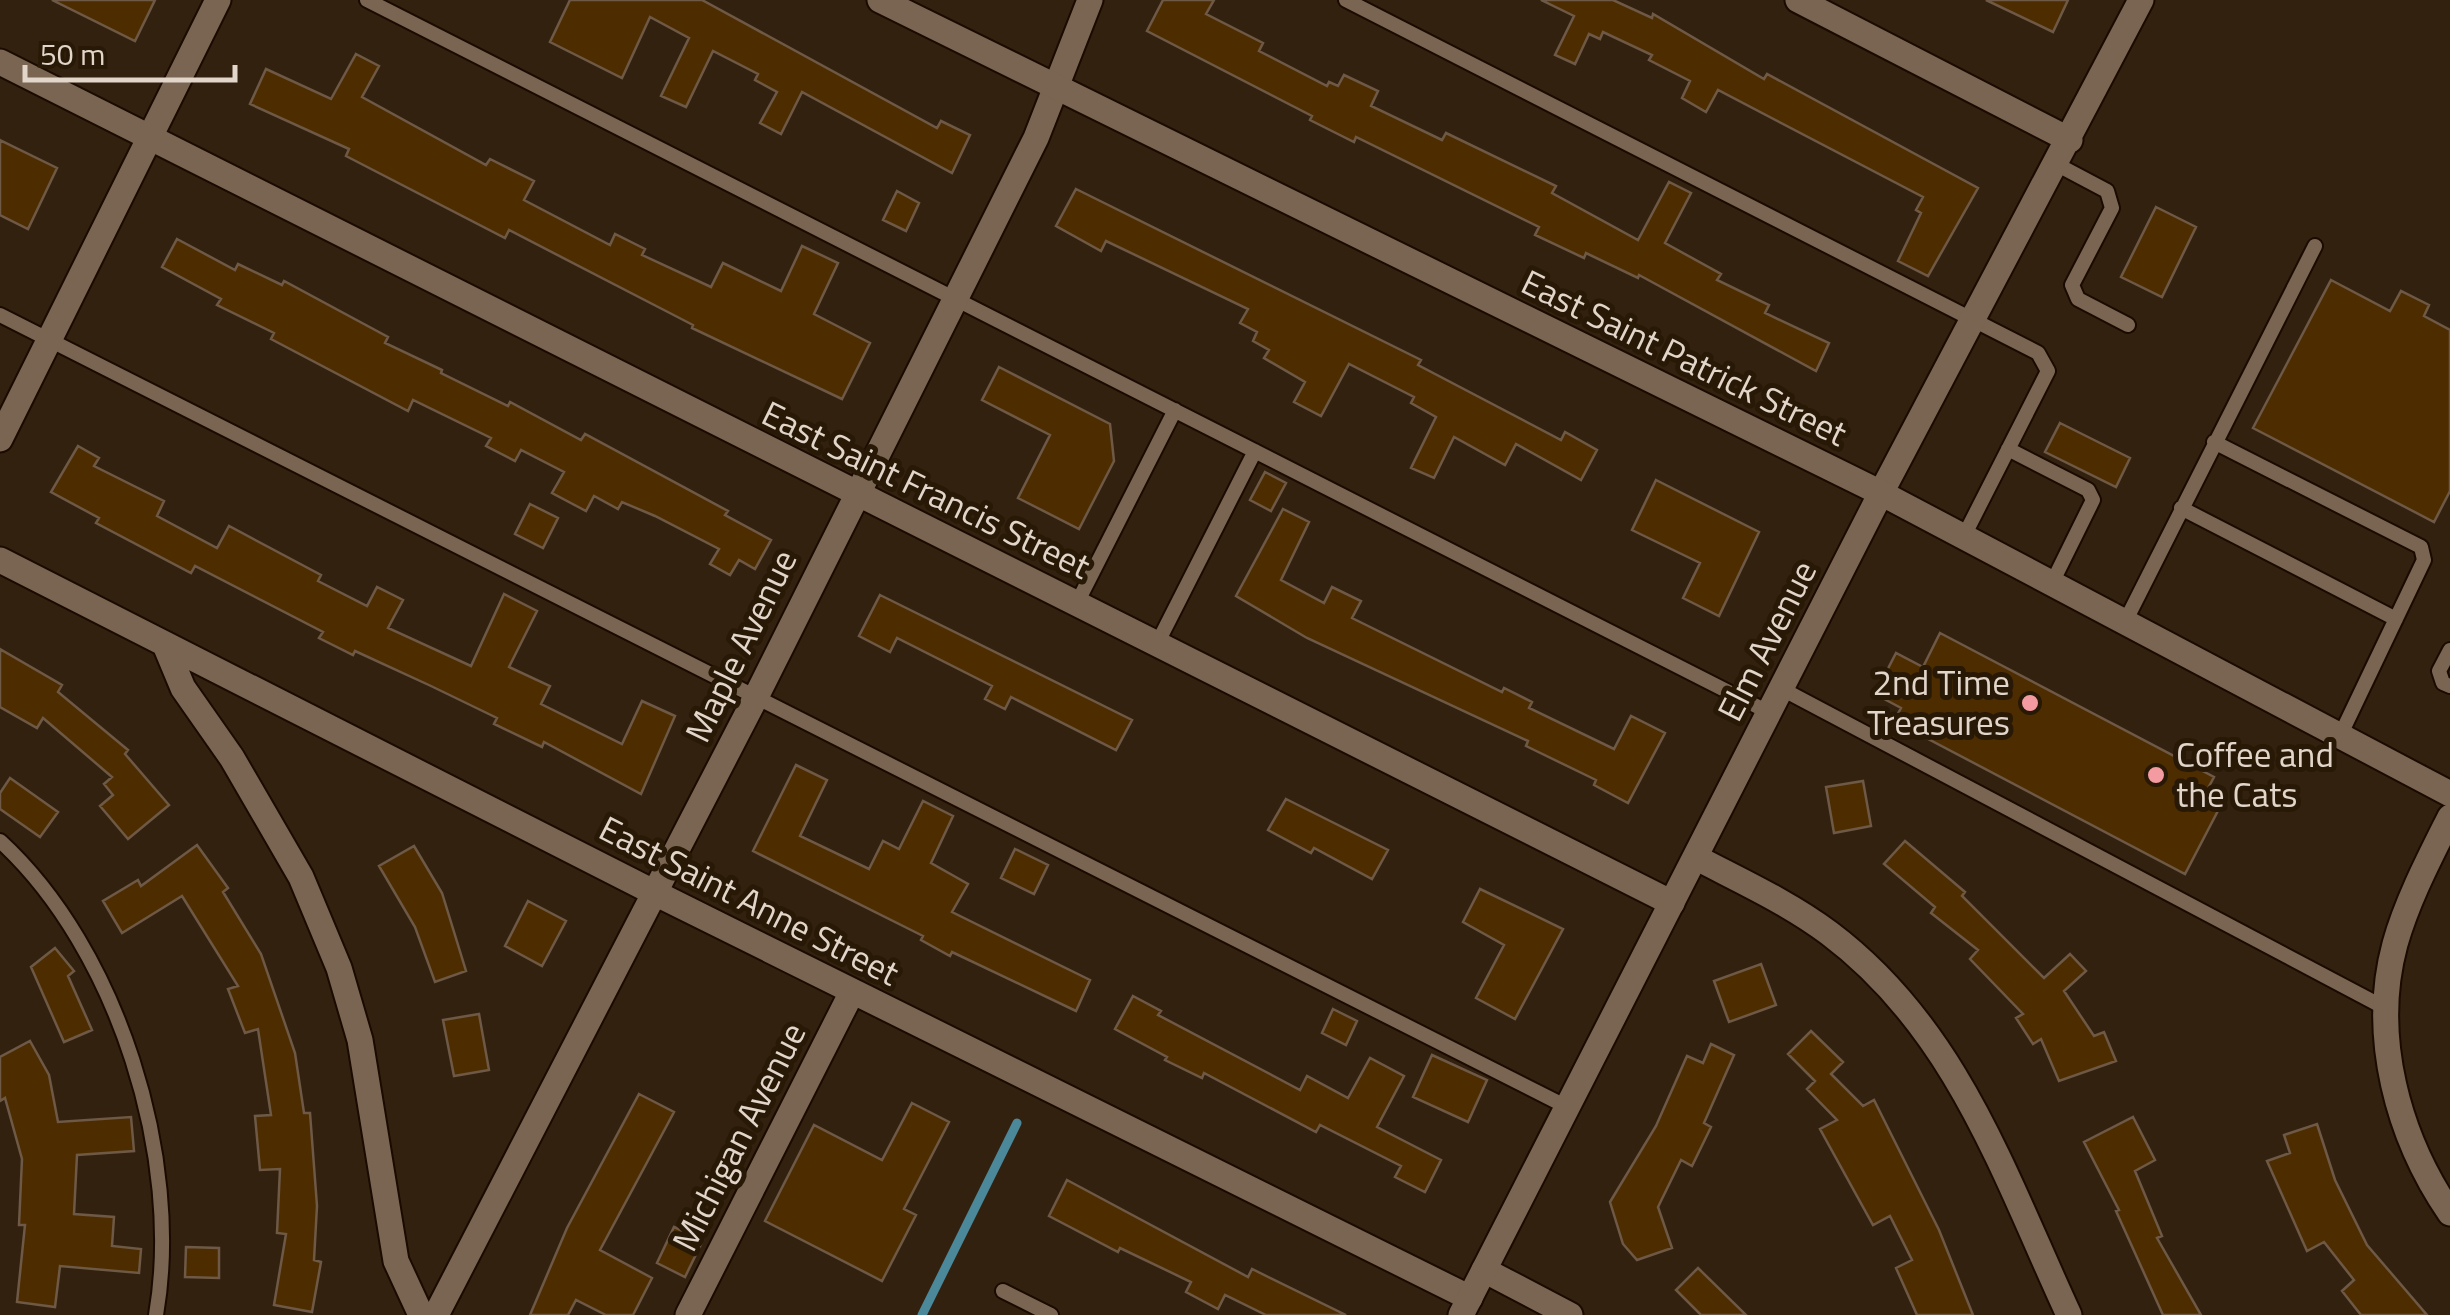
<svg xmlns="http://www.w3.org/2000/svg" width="2450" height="1315" font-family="'Titillium Web',sans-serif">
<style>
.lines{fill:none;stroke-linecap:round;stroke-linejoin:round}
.stream{stroke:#4a889a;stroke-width:9}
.building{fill:#4d2c00;stroke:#6d5945;stroke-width:2.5}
.lane-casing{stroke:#1a0a00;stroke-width:18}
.street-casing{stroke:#1a0a00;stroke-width:29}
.secondary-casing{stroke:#1a0a00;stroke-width:29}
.lane{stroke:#796551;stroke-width:14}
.street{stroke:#796551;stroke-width:25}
.secondary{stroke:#796551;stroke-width:25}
.poi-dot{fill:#f49aa1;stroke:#281806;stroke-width:4}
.labels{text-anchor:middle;stroke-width:10;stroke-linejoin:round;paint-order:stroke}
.street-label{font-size:35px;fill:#e2d6cb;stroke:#281806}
.poi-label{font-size:35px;fill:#e2d6cb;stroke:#281806;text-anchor:end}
</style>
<rect width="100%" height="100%" fill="#33210f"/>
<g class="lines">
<!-- stream -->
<path class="stream" d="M922 1315 1017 1123"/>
</g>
<!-- building -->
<path class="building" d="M52 0H155L135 41Z
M570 0H702L937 128 941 121 970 135 952 173 802 92 781 134 760 123 777 92 755 80 758 74 713 51 686 107 661 96 689 38 650 17 622 78 550 42Z
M1163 0H1214L1206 14 1263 43 1259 51 1327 86 1329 82 1338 86 1344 75 1378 91 1371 106 1442 140 1446 133 1556 186 1552 193 1638 240 1669 182 1691 193 1665 243 1721 274 1717 280 1769 305 1765 313 1829 343 1816 371 1639 275 1638 278 1586 253 1584 258 1535 235 1539 227 1356 137 1354 142 1310 120 1312 116 1147 31Z
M1541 0H1613L1652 18 1653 14 1764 79 1767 74 1978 188 1928 276 1898 261 1921 213 1916 210 1923 197 1718 90 1706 112 1682 98 1690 81 1649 60 1652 55 1603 32 1600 39 1589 34 1575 64 1555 55 1574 16Z
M1986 0H2068L2053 32Z
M356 54 379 66 362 97 486 165 490 159 534 181 524 200 610 245 615 234 645 249 642 255 711 287 723 263 781 291 802 246 838 263 814 314 870 343 842 399 692 328 693 325 509 230 505 238 346 156 349 149 250 104 266 69 331 99Z
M0 140 57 168 28 229 0 215Z
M1076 189 1421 360 1418 365 1561 440 1565 432 1597 450 1581 480 1516 444 1505 465 1454 437 1434 478 1411 468 1436 417 1411 403 1414 397 1349 364 1321 416 1294 402 1305 382 1264 358 1269 350 1253 341 1257 332 1240 323 1248 309 1106 241 1101 251 1056 226Z
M897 191 919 203 906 231 883 220Z
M2156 207 2196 227 2162 297 2121 277Z
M177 239 235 270 238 264 282 285 284 281 388 337 385 343 442 370 441 373 508 406 510 402 581 440 585 434 728 511 725 515 771 540 755 569 739 560 730 575 710 564 719 549 655 516 622 502 618 509 594 496 586 511 552 493 564 472 521 450 515 461 486 446 491 438 413 400 408 411 271 339 274 333 217 305 221 299 162 267Z
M2331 280 2390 311 2401 291 2429 305 2424 316 2450 330V491L2434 522 2253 428Z
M999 367 1110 424 1114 461 1079 529 1018 498 1050 435 982 400Z
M2060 423 2130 458 2116 487 2045 452Z
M78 446 99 458 94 466 164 501 157 516 217 548 229 526 321 575 318 581 367 606 377 587 403 600 388 628 471 666 504 594 537 611 509 667 550 686 541 704 622 744 642 701 675 716 641 794 544 742 542 747 494 724 497 718 431 686 355 651 353 655 319 638 323 632 195 566 191 573 96 523 99 518 51 492Z
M1265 472 1286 483 1271 511 1250 500Z
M1656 480 1759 532 1719 616 1683 598 1700 563 1632 530Z
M530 504 558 518 543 548 515 534Z
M1283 509 1309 522 1281 580 1324 603 1332 587 1361 601 1352 618 1502 692 1504 688 1532 702 1529 708 1614 749 1631 716 1665 733 1628 803 1594 785 1596 780 1526 746 1528 741 1307 638 1236 596Z
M880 595 1132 720 1116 750 1011 697 1005 709 985 699 992 686 897 638 890 652 859 636Z
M1940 633 2214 777 2205 794 2222 803 2185 874 1894 721 1901 708 1875 694 1896 653 1923 667Z
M0 649 62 685 58 692 128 750 125 754 169 805 128 839 100 806 113 795 104 784 112 777 43 718 37 728 0 707Z
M796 765 827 780 800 836 869 869 883 841 899 849 923 801 953 816 931 863 968 884 952 912 1090 980 1076 1011 952 952 950 956 921 940 923 936 753 851Z
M10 778 58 812 40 837 0 809V793Z
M1863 781 1871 826 1834 833 1826 787Z
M1286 799 1388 850 1372 879 1314 848 1311 853 1268 830Z
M1905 841 1965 892 1962 896 2044 978 2070 954 2086 971 2064 991 2094 1036 2104 1032 2116 1061 2059 1081 2041 1039 2033 1044 2016 1018 2023 1014 1970 959 1978 950 1931 913 1935 907 1884 864Z
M197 845 228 888 223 892 261 954 295 1053 304 1113H310L317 1206 314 1260 321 1262 312 1312 274 1305 286 1234 277 1233 280 1169 260 1170 255 1116 271 1115 258 1029 245 1033 228 989 238 986 182 896 122 933 103 901 138 880 141 886Z
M414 846 442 893 466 971 435 982 415 927 379 866Z
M1015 849 1048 865 1034 894 1001 878Z
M1480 889 1563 929 1515 1019 1476 998 1504 945 1463 922Z
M528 901 566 921 542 966 505 946Z
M55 948 74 971 68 976 92 1030 64 1042 31 967Z
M1761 964 1776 1005 1729 1022 1714 981Z
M1133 996 1161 1011 1158 1015 1300 1090 1307 1076 1348 1098 1370 1058 1404 1076 1377 1127 1441 1160 1425 1192 1395 1177 1401 1166 1320 1125 1316 1132 1204 1073 1202 1078 1165 1060 1167 1057 1115 1029Z
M1333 1009 1357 1021 1346 1045 1322 1033Z
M479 1014 489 1070 454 1076 443 1020Z
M1811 1031 1843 1062 1831 1074 1863 1106 1874 1100 1939 1230 1973 1315H1917L1896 1268 1912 1260 1890 1216 1873 1225 1820 1129 1837 1120 1807 1089 1815 1081 1788 1054Z
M30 1041 49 1075 58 1122 131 1117 134 1151 77 1155 74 1214 114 1217 112 1246 141 1249 139 1273 60 1266 55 1307 17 1302 25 1225H19L22 1159 5 1098 0 1101V1057Z
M1711 1044 1734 1055 1704 1123 1711 1127 1692 1166 1681 1160 1658 1207 1672 1248 1637 1260 1623 1244 1610 1202 1656 1126 1687 1056 1703 1063Z
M1432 1055 1487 1080 1468 1122 1413 1097Z
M639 1094 674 1112 600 1250 652 1278 633 1315H606L576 1300 568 1315H530L567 1228Z
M912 1103 949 1122 904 1209 916 1215 882 1281 765 1221 814 1125 882 1160Z
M2133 1117 2155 1160 2135 1171 2162 1236 2157 1238 2201 1315H2163L2116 1211 2119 1210 2084 1142Z
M2317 1124 2335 1180 2367 1245 2427 1315H2361L2342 1291 2354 1280 2324 1242 2307 1251 2267 1161 2290 1153 2284 1135Z
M1067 1180 1248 1277 1252 1269 1346 1315H1266L1225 1295 1218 1309 1186 1292 1191 1282 1120 1248 1118 1252 1049 1216Z
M674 1227 703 1240 685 1277 657 1263Z
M186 1247 219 1248V1278L185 1277Z
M1698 1268 1746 1315H1701L1676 1290Z"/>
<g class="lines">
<defs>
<path id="lane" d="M367 0 1770 713
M1346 0 2038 353 2048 371 1964 536
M2056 164 2107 191 2112 208 2072 285 2078 299 2128 325
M0 315 1567 1107
M2214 442 2421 547 2424 560 2340 736
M2008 449 2088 490 2093 500 2052 583
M2181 508 2396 619
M1077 603 1175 410
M2125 622 2315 246
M1157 644 1255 451
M2450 650 2439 671 2443 683 2450 686
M1782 689 2387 1009
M0 841C118 949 183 1159 156 1315
M1003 1291 1051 1315"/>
<path id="street" d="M1798 0 2070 140
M0 62 1672 903
M0 439 218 0
M1881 493 2141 0
M0 560 655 893 1470 1298
M165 645 183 688 232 758 301 877 339 968 360 1040 396 1261 421 1315
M2450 817C2430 857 2407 901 2395 944 2370 1036 2398 1137 2450 1213
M1697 858C1741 881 1789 903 1829 933 1957 1029 2004 1175 2069 1315
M1484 1270 1570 1315
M436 1315 756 697 1036 138 1090 0
M688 1315 852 992"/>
<path id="secondary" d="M880 0 1881 493 2450 794
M1461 1315 1881 493"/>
</defs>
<!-- lane casing -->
<use href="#lane" class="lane-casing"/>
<!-- street casing -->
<use href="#street" class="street-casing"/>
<!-- secondary casing -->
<use href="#secondary" class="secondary-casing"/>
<!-- lane -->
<use href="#lane" class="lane"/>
<!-- street -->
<use href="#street" class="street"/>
<!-- secondary -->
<use href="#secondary" class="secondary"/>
</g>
<!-- markers -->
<g class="poi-dot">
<circle cx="2030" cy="703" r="10"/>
<circle cx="2156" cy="775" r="10"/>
</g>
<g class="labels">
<!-- street labels -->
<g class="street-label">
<text transform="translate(1684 358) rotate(26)" y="12">East Saint Patrick Street</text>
<text transform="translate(926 490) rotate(26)" y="12">East Saint Francis Street</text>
<text transform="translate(1767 641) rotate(-63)" y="12">Elm Avenue</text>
<text transform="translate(741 646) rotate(-64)" y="12">Maple Avenue</text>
<text transform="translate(749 901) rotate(27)" y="12">East Saint Anne Street</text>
<text transform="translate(739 1137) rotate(-63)" y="12">Michigan Avenue</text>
</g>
<!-- poi labels -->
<g class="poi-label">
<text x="2010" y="695">2nd Time<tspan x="2010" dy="40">Treasures</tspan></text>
<text x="2176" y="767" text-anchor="start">Coffee and<tspan x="2176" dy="40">the Cats</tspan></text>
</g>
</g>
<!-- scale -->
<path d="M25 65v15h210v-15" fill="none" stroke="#e2d6cb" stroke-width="5"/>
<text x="40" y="65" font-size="30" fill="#e2d6cb" stroke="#281806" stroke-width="8" paint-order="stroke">50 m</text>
</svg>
